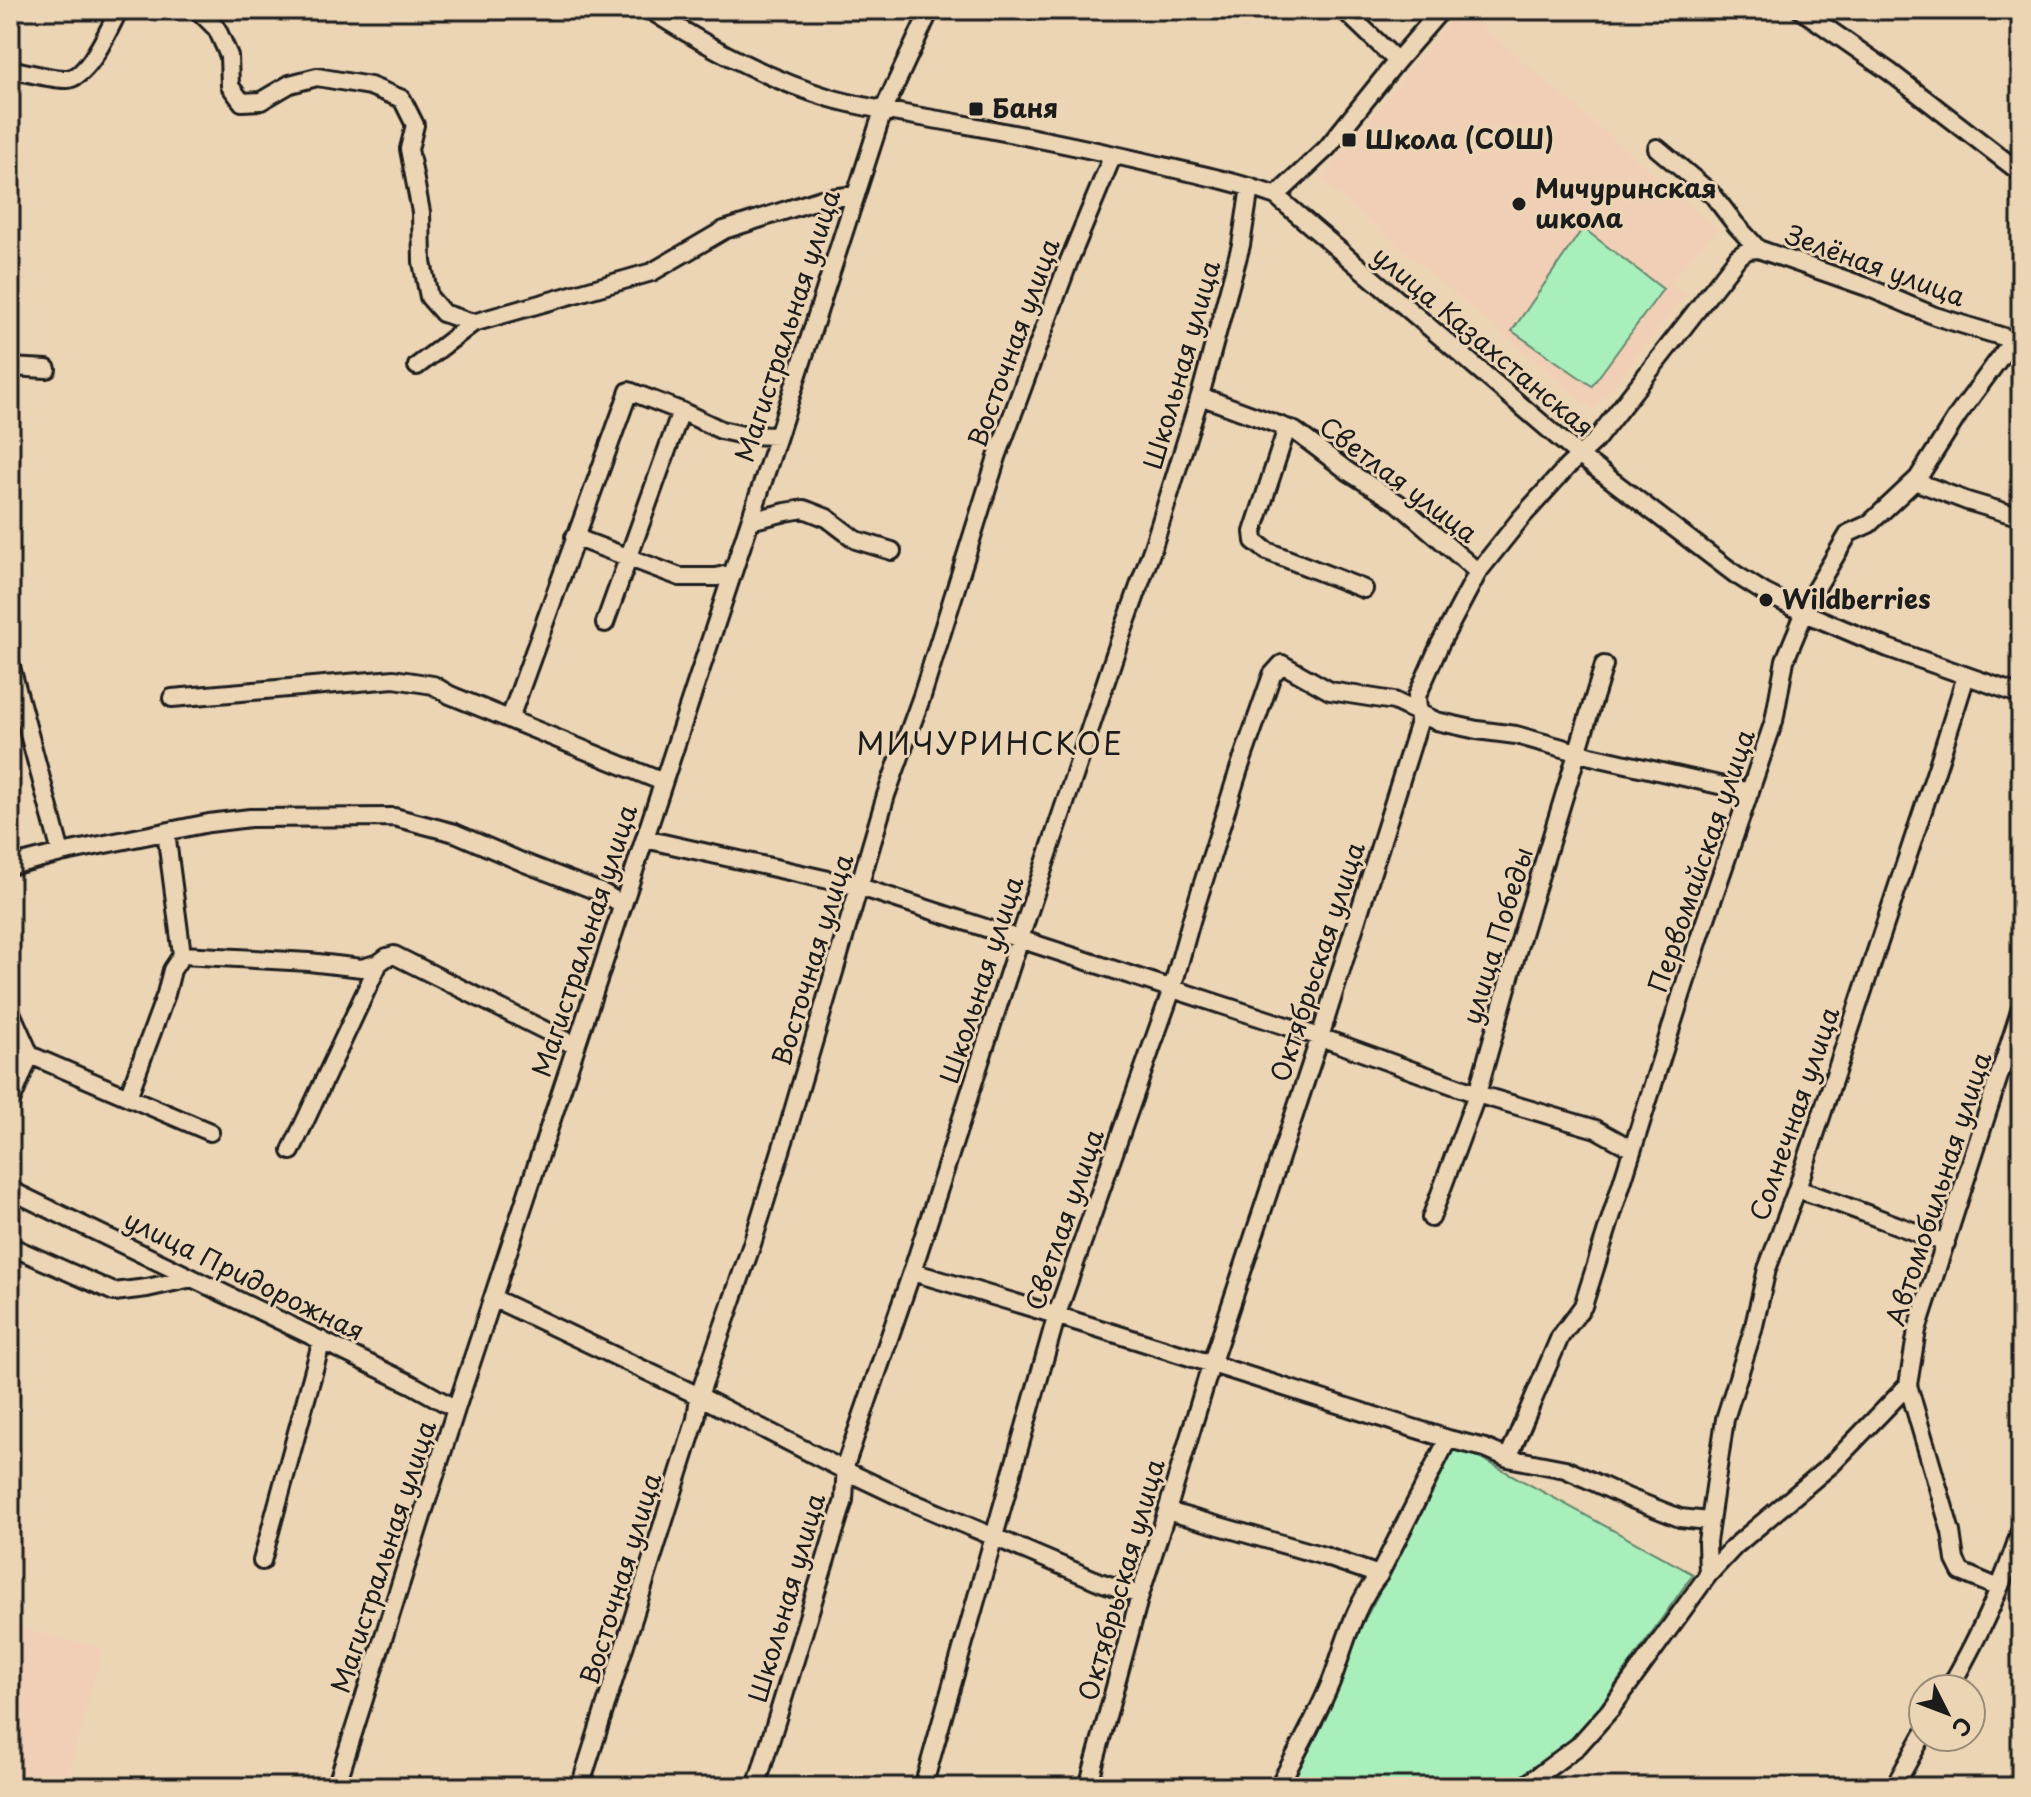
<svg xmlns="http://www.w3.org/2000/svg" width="2031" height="1797" font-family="'Playpen Sans',sans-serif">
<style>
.built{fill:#f1cfb6}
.green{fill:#a9efbc;stroke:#62866c;stroke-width:2}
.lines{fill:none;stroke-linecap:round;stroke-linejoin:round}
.minor-casing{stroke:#1c1c1c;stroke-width:22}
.minor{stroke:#ecd5b5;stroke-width:16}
.poi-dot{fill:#1c1c1c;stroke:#ecd5b5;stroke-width:3}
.labels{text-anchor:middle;stroke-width:6;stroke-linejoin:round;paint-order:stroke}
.poi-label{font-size:26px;font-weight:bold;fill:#1c1c1c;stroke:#ecd5b5;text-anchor:start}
.street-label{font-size:26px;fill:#1c1c1c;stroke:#ecd5b5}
.quarter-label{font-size:30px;letter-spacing:2px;fill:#1c1c1c;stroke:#ecd5b5}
</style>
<rect width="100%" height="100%" fill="#ecd5b5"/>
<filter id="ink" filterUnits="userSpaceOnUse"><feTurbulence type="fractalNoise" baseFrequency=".0125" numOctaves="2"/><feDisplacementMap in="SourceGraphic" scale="16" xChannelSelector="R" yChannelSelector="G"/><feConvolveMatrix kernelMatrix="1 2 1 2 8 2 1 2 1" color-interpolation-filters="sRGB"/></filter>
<g filter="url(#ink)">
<!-- built -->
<path class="built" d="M1459 10H1464L1717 229 1669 284 1685 296 1594 411 1320 180Z
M10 1539 28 1543 10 1609Z
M10 1626 103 1648 65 1787H10Z"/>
<!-- green -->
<path class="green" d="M1583 228 1663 289 1592 386 1512 331Z
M1454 1447 1481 1458 1693 1574 1575 1742 1506 1787H1285L1355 1638 1436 1486Z"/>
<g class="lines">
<defs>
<path id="minor" d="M198 10 217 29 229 56 230 86 242 102 261 101 290 84 317 77 370 86 402 99 415 125 409 149 421 212 422 262 429 297 443 313 473 323
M650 10C706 46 766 79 830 98 875 111 921 116 967 125 1031 137 1095 150 1158 165 1198 174 1237 182 1276 196L1580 456 1735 574 1765 593 1805 613 1888 648 2021 695
M1344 10 1397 61
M1801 10 1890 72 2021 173
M10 69C24 72 54 80 67 79 89 78 109 28 119 10
M1657 148 1713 195 1736 225 1758 249 1867 287 1935 316 2020 342
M1276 196 1327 148 1397 61 1441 10
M417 366 473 323 652 272 724 230 821 199 856 195
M10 367 47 369
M1200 396 1295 431 1349 472 1398 503 1478 572
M1287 428 1253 532 1254 541 1267 551 1364 589
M1913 483 1917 482 1967 501 2021 517
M750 521 786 512 804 509 827 518 856 540 892 551
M574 537 680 577H717L732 573
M605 623 681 411
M10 663 61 853
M172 698 394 679 433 685 450 695 663 782
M510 718 629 391 681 411 721 430 743 435 778 436
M166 832 182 955
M645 839 860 887 1320 1037 1477 1094 1596 1129 1632 1149
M10 866 61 853 209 823 250 818 394 817 455 833 522 862 605 894 623 905
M10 1010 30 1055 210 1132
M10 1047 30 1055 10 1104
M128 1097 166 994 172 970 182 955 309 962 362 968 379 963 387 957 394 955 576 1046
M291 1151 379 963
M1797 1189C1847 1205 1896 1226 1946 1243
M10 1190 411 1384 456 1409
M1431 1218 1477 1094 1522 934 1604 665
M10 1246 114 1292 147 1288 192 1278
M912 1272C1092 1324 1269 1383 1448 1439L1485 1448 1508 1458 1565 1469 1629 1498 1680 1518 1709 1521
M493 1298 699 1396 846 1471 905 1499 1100 1582 1140 1595
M1508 1458 1560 1337 1583 1306 1700 936 1774 721 1785 660 1812 595 1849 533 1869 524 1918 478 1958 415 2021 329
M1167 1511 1324 1556 1379 1575
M262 1561 322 1340
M1708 1575 1707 1542 1725 1419 1753 1330 1767 1269 1797 1189 1938 765 1966 676
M1999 1588 1961 1572 1955 1560 1951 1532 1908 1385 1917 1330 2021 1008
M1949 1689C1978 1638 2004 1584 2021 1528
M336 1787 456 1409 778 436 883 111 930 10
M580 1787 696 1419 699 1396 752 1244 789 1125 886 795 922 696 997 457 1069 261 1113 155
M756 1787 844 1500 846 1463 913 1269 1020 938 1118 645 1153 547 1200 396 1241 245 1250 187
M923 1787 1057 1314 1172 989 1191 921 1239 769 1272 675 1282 664 1330 691 1394 701 1436 721 1477 730 1516 735 1591 756 1750 792
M1088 1787 1140 1595 1167 1511 1211 1365 1320 1037 1419 722 1417 696 1440 644 1478 572 1521 518 1567 467 1595 441 1738 257 1748 250 1758 249
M1278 1787C1297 1753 1316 1718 1331 1682 1345 1646 1353 1606 1379 1575L1448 1439
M1523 1787 1578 1746 1610 1710 1708 1575 1735 1546 1832 1464 1908 1385
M1894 1787 1923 1735"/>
</defs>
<!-- minor casing -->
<use href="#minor" class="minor-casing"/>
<!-- minor -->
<use href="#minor" class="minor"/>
</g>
</g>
<!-- markers -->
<g class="poi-dot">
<rect x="968" y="101" width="16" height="16" rx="4"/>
<rect x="1341" y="132" width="16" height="16" rx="4"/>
<circle cx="1519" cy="204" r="8"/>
<circle cx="1766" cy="600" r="8"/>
</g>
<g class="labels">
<!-- poi labels -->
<g class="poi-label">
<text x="992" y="118">Баня</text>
<text x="1365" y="149">Школа (СОШ)</text>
<text x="1535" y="198">Мичуринская<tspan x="1535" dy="30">школа</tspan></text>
<text x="1782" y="609">Wildberries</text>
</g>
<!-- street labels -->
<g class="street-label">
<text transform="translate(1875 266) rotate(20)" y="9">Зелёная улица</text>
<text transform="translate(788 326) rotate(-72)" y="9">Магистральная улица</text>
<text transform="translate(1483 342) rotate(40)" y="9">улица Казахстанская</text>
<text transform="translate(1014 343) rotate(-70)" y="9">Восточная улица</text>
<text transform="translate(1182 365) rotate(-74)" y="9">Школьная улица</text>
<text transform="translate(1398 480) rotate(37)" y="9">Светлая улица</text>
<text transform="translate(1702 861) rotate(-71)" y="9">Первомайская улица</text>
<text transform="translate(1498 936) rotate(-73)" y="9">улица Победы</text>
<text transform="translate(585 941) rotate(-72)" y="9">Магистральная улица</text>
<text transform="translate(813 960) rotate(-73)" y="9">Восточная улица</text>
<text transform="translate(1318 962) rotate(-72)" y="9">Октябрьская улица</text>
<text transform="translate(982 980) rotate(-72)" y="9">Школьная улица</text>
<text transform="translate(1795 1114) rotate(-71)" y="9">Солнечная улица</text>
<text transform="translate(1939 1189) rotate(-72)" y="9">Автомобильная улица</text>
<text transform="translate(1065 1220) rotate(-71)" y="9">Светлая улица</text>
<text transform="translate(244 1276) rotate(26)" y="9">улица Придорожная</text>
<text transform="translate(384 1557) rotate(-72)" y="9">Магистральная улица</text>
<text transform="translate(621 1579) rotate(-73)" y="9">Восточная улица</text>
<text transform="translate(1122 1580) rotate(-74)" y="9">Октябрьская улица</text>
<text transform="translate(787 1598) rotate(-74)" y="9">Школьная улица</text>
</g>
<!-- quarter labels -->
<g class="quarter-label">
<text x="990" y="755">МИЧУРИНСКОЕ</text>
</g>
</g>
<!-- margin -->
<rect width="2031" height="1797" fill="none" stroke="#ecd5b5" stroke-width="40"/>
<rect x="20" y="20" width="1991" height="1757" fill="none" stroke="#1c1c1c" stroke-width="3" filter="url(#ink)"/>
<!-- north arrow -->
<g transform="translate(1947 1713) rotate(132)"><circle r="38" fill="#ecd5b5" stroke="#998b78" stroke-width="2"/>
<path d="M0-6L14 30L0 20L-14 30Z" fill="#1c1c1c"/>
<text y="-12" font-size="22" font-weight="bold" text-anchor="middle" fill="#1c1c1c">С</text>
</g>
</svg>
